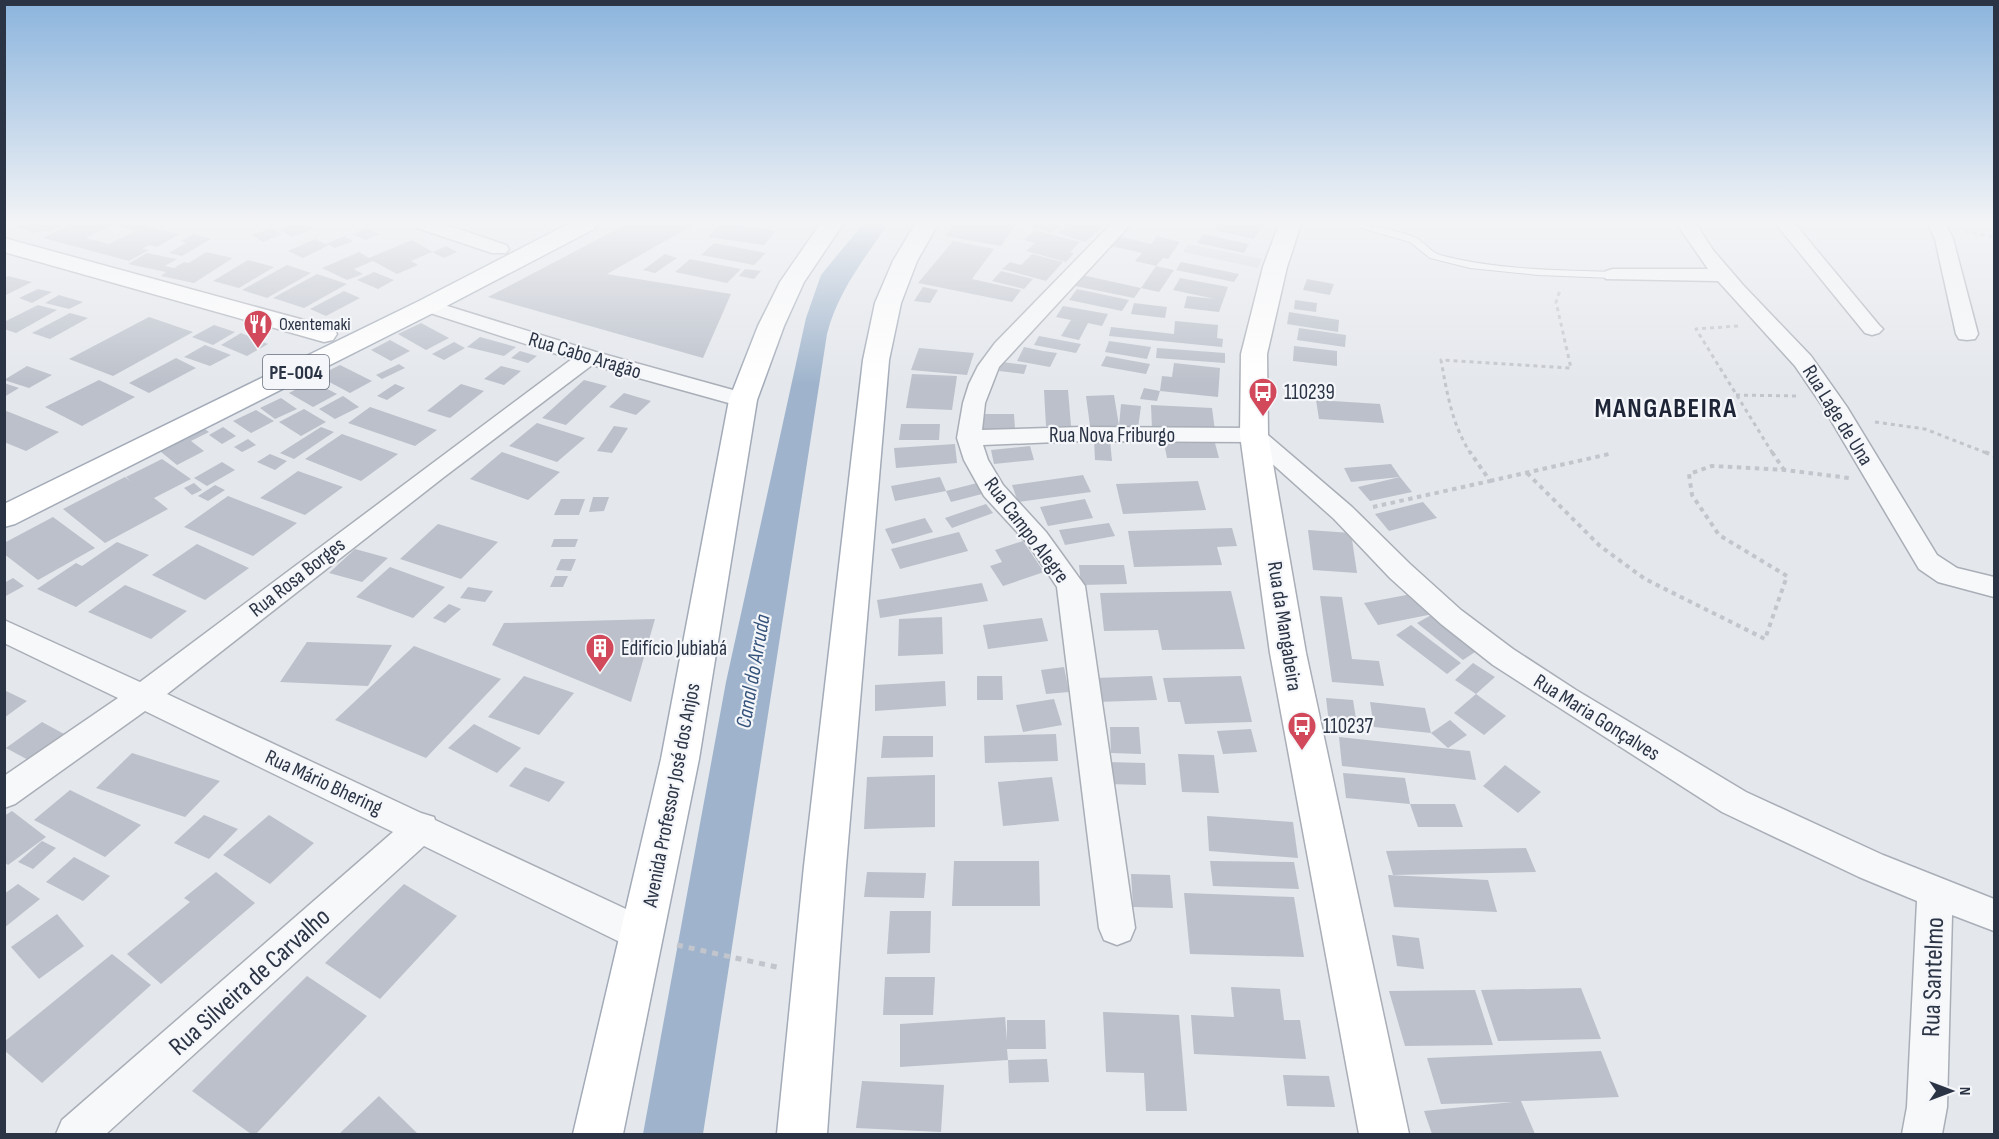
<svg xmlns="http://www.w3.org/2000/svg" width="1999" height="1139" font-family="'Sofia Sans Condensed',sans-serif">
<rect width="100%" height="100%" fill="#e4e7ec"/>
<path fill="#d2d6de" d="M1188,244L1262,259L1258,268L1183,252Z"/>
<path fill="#9fb4cc" d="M863,224H888C864,259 837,293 827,334L703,1134H643L726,682L806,318L821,275Z"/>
<g fill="#bbc0ca" fill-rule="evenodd">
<path d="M22,224H65L49,232L43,230L35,233L16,227Z"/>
<path d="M71,224H140L180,234L157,247L149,245L142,249L149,250L129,261L43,238ZM112,225L135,231L109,244L86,238Z"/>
<path d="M294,224H304L313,229L292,237L280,230Z"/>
<path d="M627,224H695L607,274L731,294L703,358L488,297Z"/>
<path d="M720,224H729L776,231L764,245L708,237Z"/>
<path d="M954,224H1016L1001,246L945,236Z"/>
<path d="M1023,224H1062L1052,233Z"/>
<path d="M1069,224H1106L1085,242L1057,233Z"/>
<path d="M1218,224H1263L1254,239L1214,230Z"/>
<path d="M271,228L282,234L263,242L252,235Z"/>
<path d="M366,228L379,234L366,240L352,234Z"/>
<path d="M1035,230L1080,242L1070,252L1074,253L1066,262L1026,251L1035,243L1024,240Z"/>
<path d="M194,234L211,239L182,256L169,253L186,243L181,241Z"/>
<path d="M1203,234L1249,244L1244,253L1197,243Z"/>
<path d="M344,236L353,241L335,248L329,245L303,258L288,251L315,239L326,244Z"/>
<path d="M1119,236L1151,244L1157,236L1180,242L1168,259L1163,258L1156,266L1135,261L1142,253L1111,246Z"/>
<path d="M412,240L433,252L446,246L457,252L444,258L432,252L411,261L418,265L397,274L373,261L354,269L363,274L347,280L322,268L359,252L369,258Z"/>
<path d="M953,241L994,249L972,279L1021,290L1012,302L918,283Z"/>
<path d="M714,243L766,253L754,265L701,255Z"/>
<path d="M206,252L233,258L194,283L161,276L166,272L128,264L147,253L177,259L165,266L174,268L184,262L189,263Z"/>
<path d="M665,254L677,258L655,273L643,270Z"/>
<path d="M1032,254L1063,262L1046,281L1002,269L1010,262L1021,265Z"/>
<path d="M690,259L741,269L727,283L675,272Z"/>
<path d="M248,260L274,267L239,288L213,281Z"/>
<path d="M1181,262L1239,274L1234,282L1176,270Z"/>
<path d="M287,265L311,273L267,298L242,290Z"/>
<path d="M1156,266L1174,270L1159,292L1141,288Z"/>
<path d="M745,269L761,271L754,279L739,276Z"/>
<path d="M1001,271L1033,279L1024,289L992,281Z"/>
<path d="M374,272L394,280L378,289L357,280Z"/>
<path d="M317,274L347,284L304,308L273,298Z"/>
<path d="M1082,275L1141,288L1134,298L1075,286Z"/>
<path d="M8,276L32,282L4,296V278Z"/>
<path d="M1180,278L1228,287L1219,312L1184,308L1187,296L1215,299L1173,290Z"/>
<path d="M1307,279L1334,284L1330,295L1303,290Z"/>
<path d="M923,287L938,290L930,303L914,301Z"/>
<path d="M38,289L52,292L32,303L19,298Z"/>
<path d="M1077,289L1129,300L1122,311L1069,300Z"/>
<path d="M344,291L360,298L326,316L310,309Z"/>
<path d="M59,295L83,302L69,309L45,303Z"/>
<path d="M1295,300L1317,303L1316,312L1294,309Z"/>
<path d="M1134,303L1167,307L1165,318L1131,314Z"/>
<path d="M38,305L57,310L16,333L4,329V322Z"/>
<path d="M1063,306L1108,314L1102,326L1088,323L1079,340L1061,336L1071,320L1056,317Z"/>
<path d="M1289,312L1339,320L1338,332L1287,324Z"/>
<path d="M70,313L88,318L50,339L32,333Z"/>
<path d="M149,317L193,332L113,376L69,359Z"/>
<path d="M1175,321L1218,325L1217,338L1223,339L1222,347L1109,336L1111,327L1174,334Z"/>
<path d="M421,323L449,338L426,350L398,334Z"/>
<path d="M214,325L235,332L213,345L192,337Z"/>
<path d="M1299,328L1346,335L1345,347L1297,340Z"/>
<path d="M241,333L268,344L247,356L221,345Z"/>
<path d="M1039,336L1081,344L1076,353L1034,345Z"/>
<path d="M480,337L516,347L504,356L467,347Z"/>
<path d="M390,340L410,351L391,361L371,350Z"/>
<path d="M1109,341L1151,347L1147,359L1105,352Z"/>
<path d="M454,342L465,348L444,360L432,354Z"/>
<path d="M205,345L231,355L210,366L184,357Z"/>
<path d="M1294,346L1337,351V366L1293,361Z"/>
<path d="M1024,347L1043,351L1057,353L1050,367L1017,361Z"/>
<path d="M919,348L974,353L967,375L911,370Z"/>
<path d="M1157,348L1225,353V363L1156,358Z"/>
<path d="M520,351L537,356L528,363L511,358Z"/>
<path d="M1106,356L1150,364L1146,374L1101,366Z"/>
<path d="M176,358L196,368L149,393L129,383Z"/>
<path d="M1002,362L1027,365L1024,374L999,371Z"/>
<path d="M1174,363L1220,368L1218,397L1160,391L1162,376L1172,377Z"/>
<path d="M399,364L405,368L382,379L376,375Z"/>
<path d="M340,365L372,381L350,393L318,376Z"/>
<path d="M27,366L52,375L29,388L4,380Z"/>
<path d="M501,366L521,371L504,385L484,379Z"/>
<path d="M912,374L957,376L952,410L906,408Z"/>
<path d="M99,380L135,397L82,426L45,407Z"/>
<path d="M584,380L607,386L566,425L542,418Z"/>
<path d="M312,381L337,394L313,407L289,393Z"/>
<path d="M4,383L19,388L4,397Z"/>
<path d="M395,384L405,388L387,400L377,396Z"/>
<path d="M461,384L484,391L450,418L427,411Z"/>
<path d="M1144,388L1160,391L1157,401L1140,399Z"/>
<path d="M1044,390H1068L1071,426H1046Z"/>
<path d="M624,393L651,401L636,415L609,407Z"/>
<path d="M1114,395L1119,426H1090L1086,396Z"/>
<path d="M343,396L359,407L335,419L319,409Z"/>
<path d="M281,398L297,409L275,419L260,408Z"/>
<path d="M1316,400L1380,404L1384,423L1319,419Z"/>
<path d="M1121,404L1141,406L1138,428L1119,426Z"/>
<path d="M1151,405L1212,408L1215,431L1152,428Z"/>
<path d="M370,407L437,430L415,446L348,423Z"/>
<path d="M304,409L326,422L301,436L279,422Z"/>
<path d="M4,410L59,432L26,451L4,442Z"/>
<path d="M256,410L274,421L251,433L233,421Z"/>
<path d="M979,414H1014L1015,429L980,430Z"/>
<path d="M537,423L585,438L557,462L509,446Z"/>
<path d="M901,424H940L939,440H899Z"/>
<path d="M199,425L209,432L191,441L204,451L177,465L155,447Z"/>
<path d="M614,426L628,428L612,453L597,451Z"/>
<path d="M223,427L236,436L222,444L209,435Z"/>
<path d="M321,427L334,432L294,459L280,453Z"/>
<path d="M342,434L398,454L361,481L305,459Z"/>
<path d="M248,439L256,445L242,452L234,447Z"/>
<path d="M1094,439L1110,440L1112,461L1095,460Z"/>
<path d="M1164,443H1215L1219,458H1167Z"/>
<path d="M955,444L957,463L896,468L894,448Z"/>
<path d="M1030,446L1034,460L994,464L991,450Z"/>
<path d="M502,452L560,472L528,500L470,479Z"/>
<path d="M270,454L287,461L275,470L257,462Z"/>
<path d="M162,459L191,479L154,498L168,509L105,543L63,509L125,477L131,482L126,477Z"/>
<path d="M222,462L235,470L207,486L194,478Z"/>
<path d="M1391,464L1400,477L1351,482L1344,468Z"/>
<path d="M298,471L343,487L305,515L260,498Z"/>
<path d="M1083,475L1091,492L1018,502L1012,485Z"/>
<path d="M940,477L946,491L895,501L891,486Z"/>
<path d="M1400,477L1412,492L1370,501L1358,487Z"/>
<path d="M1198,481L1206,510L1123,514L1116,484Z"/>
<path d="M194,483L202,490L192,495L184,488Z"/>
<path d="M977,483L982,494L951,502L946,491Z"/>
<path d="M215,485L225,490L208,501L198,496Z"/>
<path d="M228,496L282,517L297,523L253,556L184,527Z"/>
<path d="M593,497H609L604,511L589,512Z"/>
<path d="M561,499H585L579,515H554Z"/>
<path d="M1085,499L1093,518L1048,526L1040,507Z"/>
<path d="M1423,502L1437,518L1389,531L1375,514Z"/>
<path d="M986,504L993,513L952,528L945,518Z"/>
<path d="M53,517L95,548L38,580L4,554V543Z"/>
<path d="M925,518L933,532L892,544L885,529Z"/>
<path d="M1109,523L1115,536L1065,545L1059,530Z"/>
<path d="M438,524L498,542L461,579L400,559Z"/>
<path d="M1232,528L1237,546L1217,547L1222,565L1134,567L1128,531Z"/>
<path d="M1308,530L1351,533L1357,573L1313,570Z"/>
<path d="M959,532L968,551L900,569L891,549Z"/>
<path d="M554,539H578L575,547H551Z"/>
<path d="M1023,541L1044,572L1003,586L990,566L1002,562L995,550Z"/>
<path d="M117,542L149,555L76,607L37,589L76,563L82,566Z"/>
<path d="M197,544L249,568L205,600L152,575Z"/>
<path d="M355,549L388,558L362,582L329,573Z"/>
<path d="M561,559H576L571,571L556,570Z"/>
<path d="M1079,565H1124L1127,584L1081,585Z"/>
<path d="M390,567L445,587L413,618L356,597Z"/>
<path d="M555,576H568L563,587H550Z"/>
<path d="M13,578L24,586L4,597V583Z"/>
<path d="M982,583L988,601L880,618L877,600Z"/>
<path d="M125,585L187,611L151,639L88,612Z"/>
<path d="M468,587L493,591L485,602L460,598Z"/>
<path d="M1231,591L1245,649L1162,650L1158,630L1104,631L1100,593Z"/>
<path d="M1417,593L1433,614L1378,625L1364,603Z"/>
<path d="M1320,596L1342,597L1352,659L1379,661L1384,686L1332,682Z"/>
<path d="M449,604L461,609L445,623L433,618Z"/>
<path d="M1433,614L1478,650L1463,660L1417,623Z"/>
<path d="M942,617L943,654L898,656L899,619Z"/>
<path d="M1042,618L1048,641L988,649L983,625Z"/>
<path d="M655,619L631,702L492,645L504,623Z"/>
<path d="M1411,625L1433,642L1461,663L1447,674L1396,635Z"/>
<path d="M307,642L392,645L368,686L280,682Z"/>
<path d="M414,646L501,679L426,758L335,720Z"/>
<path d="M1473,663L1495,677L1476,694L1455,680Z"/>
<path d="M1064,667L1069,692L1046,694L1041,670Z"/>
<path d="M524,676L574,693L539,735L488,717Z"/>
<path d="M977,676H1002L1003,700H977Z"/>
<path d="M1152,676L1157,700L1097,702L1094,678Z"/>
<path d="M1241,676L1252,722L1185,724L1180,702H1168L1163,678Z"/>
<path d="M945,681L946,706L875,711V685Z"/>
<path d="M4,690L27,701L4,718Z"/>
<path d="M1476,694L1506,716L1484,735L1454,713Z"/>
<path d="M1326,698L1353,700L1357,725L1329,723Z"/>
<path d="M1054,699L1062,725L1023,732L1016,705Z"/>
<path d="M1370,702L1425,708L1431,733L1374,727Z"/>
<path d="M1450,720L1467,735L1448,748L1431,733Z"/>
<path d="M42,722L66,735L32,762L6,748Z"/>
<path d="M474,724L521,748L497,773L448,748Z"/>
<path d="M1110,727H1139L1141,754L1111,753Z"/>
<path d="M1251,729L1257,752L1223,754L1217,731Z"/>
<path d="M1056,734L1058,761L985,763L984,736Z"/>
<path d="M883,736H933V757L881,758Z"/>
<path d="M1339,737L1470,751L1476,780L1342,766Z"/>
<path d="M132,753L220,781L185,817L96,788Z"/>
<path d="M1178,754L1214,755L1219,793L1182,792Z"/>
<path d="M1107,762L1145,763L1146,785L1107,784Z"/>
<path d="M1505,765L1541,792L1518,813L1483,786Z"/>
<path d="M525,767L565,782L549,802L509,786Z"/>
<path d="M1343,773L1405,778L1410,804L1346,798Z"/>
<path d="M935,775V827L864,829L867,777Z"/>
<path d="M1052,777L1059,821L1003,826L998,782Z"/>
<path d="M70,790L141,825L105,857L34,820Z"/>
<path d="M1410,804H1455L1463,827H1418Z"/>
<path d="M12,811L46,837L8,865L4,862V816Z"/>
<path d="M204,815L238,829L209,859L174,843Z"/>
<path d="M269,815L314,843L270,884L223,855Z"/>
<path d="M1207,816L1293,822L1298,858L1209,851Z"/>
<path d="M42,841L56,848L33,869L18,862Z"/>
<path d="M1526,848L1536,872L1393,875L1386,851Z"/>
<path d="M74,857L110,876L83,901L46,882Z"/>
<path d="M954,861H1039L1040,906H952Z"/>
<path d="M1210,861L1294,862L1299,889L1213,886Z"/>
<path d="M216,872L255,903L161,984L127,954L190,902L184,898Z"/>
<path d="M867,872L926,873L924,898L864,897Z"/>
<path d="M1131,874L1170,875L1173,908L1133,907Z"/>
<path d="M1388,875L1488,880L1497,912L1394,907Z"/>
<path d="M18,884L40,899L4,928V894Z"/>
<path d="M404,884L457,916L380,999L325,963Z"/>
<path d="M1184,893L1294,897L1304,957L1190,954Z"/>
<path d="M890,911H931L930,953L887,954Z"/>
<path d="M57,914L84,946L39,979L11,947Z"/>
<path d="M1392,935L1419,938L1424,969L1397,966Z"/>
<path d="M112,954L151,985L42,1083L4,1050V1042Z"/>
<path d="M307,976L367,1016L256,1134H251L192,1091Z"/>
<path d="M885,977H935L933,1015H883Z"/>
<path d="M1231,987L1280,989L1284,1020H1300L1306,1059L1194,1054L1191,1015L1234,1017Z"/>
<path d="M1581,988L1601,1039L1498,1041L1481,990Z"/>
<path d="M1475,990L1493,1045L1405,1046L1389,991Z"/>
<path d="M1103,1012L1179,1015L1187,1111H1146L1144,1073L1106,1072Z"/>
<path d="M1005,1017L1007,1041V1020H1045L1046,1049H1007L1008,1060L900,1067V1024Z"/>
<path d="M1601,1051L1619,1097L1521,1101L1535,1134H1432L1424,1111L1513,1102L1441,1104L1427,1058Z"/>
<path d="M1047,1059L1049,1082L1009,1083L1008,1060Z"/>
<path d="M1283,1075L1329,1076L1335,1107L1287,1106Z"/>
<path d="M862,1081L944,1085L941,1132L856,1128Z"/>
<path d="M379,1096L418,1134H339Z"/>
</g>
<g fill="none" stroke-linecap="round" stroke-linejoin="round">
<g stroke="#a9aeb7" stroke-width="2">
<path id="lane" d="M1347,224C1363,224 1404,231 1418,239C1426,244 1431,252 1440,255C1496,270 1556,270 1613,272L1618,275L1613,278L1538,275L1470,268L1430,258L1410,242Z"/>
</g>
<g stroke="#a9aeb7" stroke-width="3">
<g id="street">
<path d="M415,224H444L506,245L509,249L506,253H492L417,228Z"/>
<path d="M1111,224H1131L999,367L985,403L982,430L1081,427L1254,428L1262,430L1352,507L1410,564L1461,610L1513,649L1576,690L1746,792L1883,855L1994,899V931L1952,915L1947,1107L1942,1134H1902L1907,1107L1917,901L1859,877L1722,812L1493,665L1441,624L1390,578L1334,519L1248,442L1081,441L983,445L988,460L1003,485L1046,532L1085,586L1135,928L1130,940L1117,945L1104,940L1099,928L1057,587L1028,544L984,496L964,460L957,438L963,403L969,384L978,366L995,343Z"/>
<path d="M1677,224H1696L1713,250L1743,285L1811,356L1847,407L1937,555L1957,568L1994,577V597L1938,582L1919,569L1823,407L1795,366L1718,281L1606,279L1603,275L1606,271L1613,269H1708Z"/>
<path d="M1776,224H1795L1879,325L1883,329L1879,333L1872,335L1865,333Z"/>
<path d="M1928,224H1946L1953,239L1978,334L1975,339L1967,340L1959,339L1956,334L1935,239Z"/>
<path d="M428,300L596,352L751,395L754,400L751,405L743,407L592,365L444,477L167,694L421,813L434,817L435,820L656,923L661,935L656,947L643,952L630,947L424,846L106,1134H56L62,1120L393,832L145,711L15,804L4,808V776L118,698L4,643V620L140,682L572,359L421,310L418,306L421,302Z"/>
</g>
</g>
<g stroke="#a9aeb7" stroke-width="3">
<g id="secondary">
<path d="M1279,224H1301L1287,267L1267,354L1268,435L1306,653L1409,1134H1359L1270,653L1240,435L1241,354L1263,267Z"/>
<path d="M4,238L333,328L337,334L333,340L324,342L4,252Z"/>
</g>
</g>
<g stroke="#a3abb8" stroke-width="3">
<g id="primary">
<path d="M568,224H597L594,229L437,311L15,524L4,527V504L419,301Z"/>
<path d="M820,224H843L804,282L784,326L757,400L699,759L623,1134H573L661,759L729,400L758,326L780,282Z"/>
<path d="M915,224H938L917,261L901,303L889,360L846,866L827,1134H777L804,866L863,360L875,303L893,261Z"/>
</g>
</g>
<g stroke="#c2c5cb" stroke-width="3" stroke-dasharray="4 4" stroke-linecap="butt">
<path d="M1965,231L1994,237"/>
<path d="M1738,326L1696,329L1773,454"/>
<path d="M1736,395L1798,396"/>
<path d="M1875,422L1925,429L1989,454"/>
<path d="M1471,454C1452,425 1447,393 1441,360L1571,368L1556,302L1560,290"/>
</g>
<g stroke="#c2c5cb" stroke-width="4" stroke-dasharray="4.5 4.5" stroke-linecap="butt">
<path d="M1772,452L1784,470"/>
<path d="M1985,452L1994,456"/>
<path d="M1527,473L1600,546L1645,579L1765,639L1787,576L1719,535L1692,495L1689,474L1712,466L1785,470L1849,478"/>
<path d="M1490,481L1609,454"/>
<path d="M1373,507L1490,481L1470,452"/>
</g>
<path stroke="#c2c5cb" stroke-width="5" stroke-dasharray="6 6" stroke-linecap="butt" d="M677,945L781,968"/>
<use href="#lane" fill="#f7f8fa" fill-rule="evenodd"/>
<use href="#street" fill="#f7f8fa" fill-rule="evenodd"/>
<use href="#secondary" fill="#fff" fill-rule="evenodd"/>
<use href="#primary" fill="#fff" fill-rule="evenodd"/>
</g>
<linearGradient id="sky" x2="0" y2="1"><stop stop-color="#8bb4dd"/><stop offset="0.58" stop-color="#f3f4f6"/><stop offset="1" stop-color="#f3f4f6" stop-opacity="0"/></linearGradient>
<rect width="1999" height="384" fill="url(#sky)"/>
<defs>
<g id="restaurant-pin" transform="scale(1.5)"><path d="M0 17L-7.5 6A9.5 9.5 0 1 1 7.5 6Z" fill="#d1495b" stroke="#f4f6f9"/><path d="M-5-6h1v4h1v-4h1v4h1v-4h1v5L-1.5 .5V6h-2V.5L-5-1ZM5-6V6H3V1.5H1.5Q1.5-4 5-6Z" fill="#fff"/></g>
<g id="bus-pin" transform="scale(1.5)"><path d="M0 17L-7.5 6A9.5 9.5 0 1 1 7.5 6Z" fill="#d1495b" stroke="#f4f6f9"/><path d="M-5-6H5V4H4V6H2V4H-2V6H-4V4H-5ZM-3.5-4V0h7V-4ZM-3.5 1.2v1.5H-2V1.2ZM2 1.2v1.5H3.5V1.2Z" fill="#fff"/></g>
<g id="building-pin" transform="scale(1.5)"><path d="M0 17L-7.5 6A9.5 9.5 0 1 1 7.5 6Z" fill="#d1495b" stroke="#f4f6f9"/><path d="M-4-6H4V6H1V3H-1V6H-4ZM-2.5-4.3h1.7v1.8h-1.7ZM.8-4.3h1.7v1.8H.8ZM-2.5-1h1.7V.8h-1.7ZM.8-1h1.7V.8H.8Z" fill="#fff"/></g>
</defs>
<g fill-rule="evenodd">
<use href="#restaurant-pin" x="258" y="324"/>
<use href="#bus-pin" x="1263" y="392"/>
<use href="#building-pin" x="600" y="648"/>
<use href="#bus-pin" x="1302" y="726"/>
</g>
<g text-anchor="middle" stroke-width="4.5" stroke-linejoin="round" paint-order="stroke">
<g font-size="18" fill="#2b3445" stroke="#f4f6f9" text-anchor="start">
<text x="279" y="330">Oxentemaki</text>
</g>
<rect fill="#f4f6f9" stroke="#676e7b" stroke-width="1.5" x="263" y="355" width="66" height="34" rx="4.5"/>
<g font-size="20" font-weight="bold" fill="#2b3445">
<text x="296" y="379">PE-004</text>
</g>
<g font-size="21" fill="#2b3445" stroke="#f4f6f9">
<text transform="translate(585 355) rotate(17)" y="7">Rua Cabo Aragão</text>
<text transform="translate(1838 415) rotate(58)" y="7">Rua Lage de Una</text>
<text x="1112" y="442">Rua Nova Friburgo</text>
<text transform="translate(1027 530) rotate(53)" y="7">Rua Campo Alegre</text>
<text transform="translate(297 577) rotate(-38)" y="7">Rua Rosa Borges</text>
<text transform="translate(1285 626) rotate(81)" y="7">Rua da Mangabeira</text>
<text transform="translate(1597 717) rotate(32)" y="7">Rua Maria Gonçalves</text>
<text transform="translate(324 782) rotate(25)" y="7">Rua Mário Bhering</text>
<text transform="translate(671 795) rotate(-79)" y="7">Avenida Professor José dos Anjos</text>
</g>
<g font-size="21" fill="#2b3445" stroke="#f4f6f9" text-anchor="start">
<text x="1284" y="399">110239</text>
<text x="621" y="655">Edifício Jubiabá</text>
<text x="1323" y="733">110237</text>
</g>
<g font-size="22" font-style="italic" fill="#34527a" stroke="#f4f6f9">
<text transform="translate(752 671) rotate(-80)" y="8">Canal do Arruda</text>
</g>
<g font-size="26" fill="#2b3445" stroke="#f4f6f9">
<text transform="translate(1932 977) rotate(-88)" y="9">Rua Santelmo</text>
<text transform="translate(249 981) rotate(-42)" y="9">Rua Silveira de Carvalho</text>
</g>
<g font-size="27" font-weight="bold" letter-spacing="1.5" fill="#1d2536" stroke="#f4f6f9">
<text x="1666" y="417">MANGABEIRA</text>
</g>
</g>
<rect width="1999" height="1139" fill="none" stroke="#2b3445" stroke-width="12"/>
<g transform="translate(1951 1091) rotate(90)" stroke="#f4f6f9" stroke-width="4.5" paint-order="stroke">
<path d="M0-4.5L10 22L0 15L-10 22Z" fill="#2b3445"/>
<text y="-9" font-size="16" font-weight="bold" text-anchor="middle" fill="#2b3445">N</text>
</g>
</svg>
